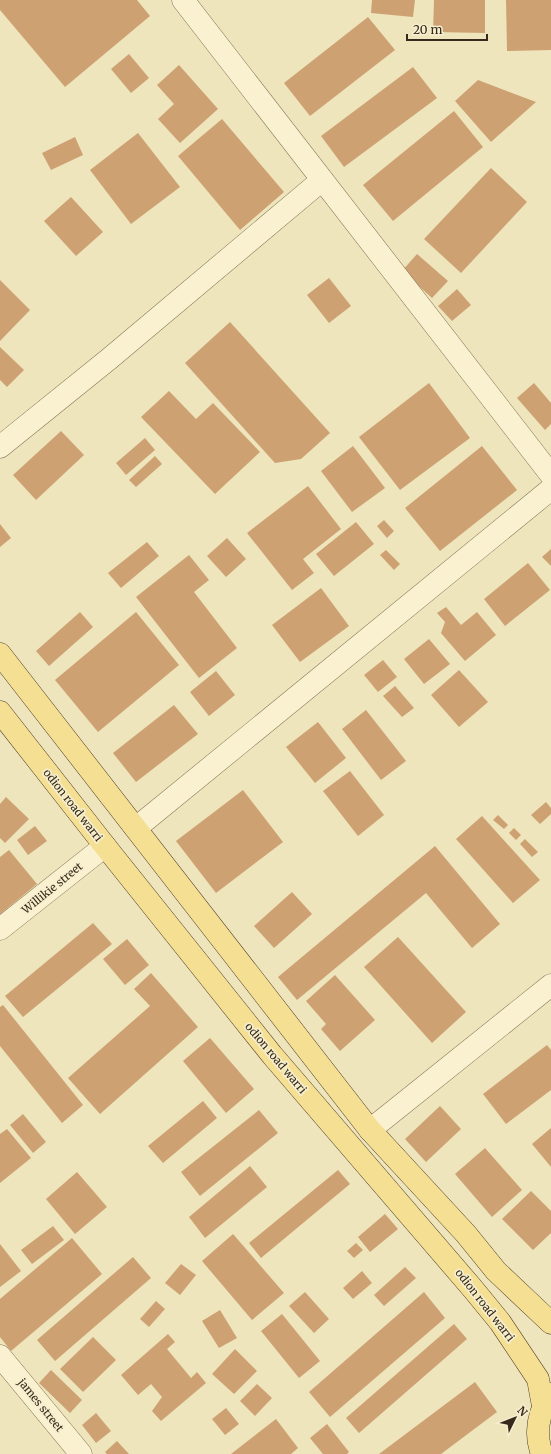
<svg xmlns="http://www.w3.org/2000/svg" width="551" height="1454" font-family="Merriweather,serif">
<rect width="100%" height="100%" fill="#eee5bd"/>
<g fill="#cea172">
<path d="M0,0H137L150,16L65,87L0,10Z"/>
<path d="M372,0H415L413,17L371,13Z"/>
<path d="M434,0H485V33L433,32Z"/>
<path d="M506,0H551V50L507,51Z"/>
<path d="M368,17L395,50L310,116L284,83Z"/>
<path d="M129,54L149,78L131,93L111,69Z"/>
<path d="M179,65L218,109L180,143L158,119L174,104L157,85Z"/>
<path d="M413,67L437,98L344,167L321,136Z"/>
<path d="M478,80L536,102L491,142L455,101Z"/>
<path d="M454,111L483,147L393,221L363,185Z"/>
<path d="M222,119L284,192L240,230L178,156Z"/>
<path d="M138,133L180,187L131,224L90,170Z"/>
<path d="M75,137L83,155L51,170L42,153Z"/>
<path d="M491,168L527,202L461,273L424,239Z"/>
<path d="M71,197L103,232L76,256L44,221Z"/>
<path d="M417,254L448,281L432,298L402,271Z"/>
<path d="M329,278L351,306L329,323L307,295Z"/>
<path d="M0,280L30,310L0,341Z"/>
<path d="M457,289L471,305L452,321L438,306Z"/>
<path d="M230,322L330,433L301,459L275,463L185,363Z"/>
<path d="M0,347L24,370L7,387L0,380Z"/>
<path d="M429,383L470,438L400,490L359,437Z"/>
<path d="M534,383L551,403V424L545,430L517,398Z"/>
<path d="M169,391L196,419L213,403L260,452L215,494L141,417Z"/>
<path d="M61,431L84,455L36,500L13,475Z"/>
<path d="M145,438L155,450L126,475L116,463Z"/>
<path d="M353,446L385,488L352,512L321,471Z"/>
<path d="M482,446L517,490L440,551L405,508Z"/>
<path d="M155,456L162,464L136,487L129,480Z"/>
<path d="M308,486L341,529L303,559L314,573L292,590L247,533Z"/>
<path d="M384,520L394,531L387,538L377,526Z"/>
<path d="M356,522L374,544L334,576L316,554Z"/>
<path d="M0,524L11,538L0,547Z"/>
<path d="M227,538L246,559L226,577L207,556Z"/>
<path d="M147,542L159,556L121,588L108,573Z"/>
<path d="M551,549V566L542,557Z"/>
<path d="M386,550L400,564L394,570L380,555Z"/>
<path d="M189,555L209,580L194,592L237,648L199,678L136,597Z"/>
<path d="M528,563L550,590L505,626L484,599Z"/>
<path d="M321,588L349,626L300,662L272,625Z"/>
<path d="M446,607L461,625L477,612L496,635L465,661L441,633L445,622L437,613Z"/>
<path d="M80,612L93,627L49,666L36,651Z"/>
<path d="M136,612L179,665L98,732L55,680Z"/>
<path d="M429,639L450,664L424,684L404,659Z"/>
<path d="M383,660L397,677L378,692L364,675Z"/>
<path d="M459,670L488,702L459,727L431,695Z"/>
<path d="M216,671L235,695L209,716L190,692Z"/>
<path d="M395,686L414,708L402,717L383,696Z"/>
<path d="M174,705L198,734L136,782L113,753Z"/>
<path d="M366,710L406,761L381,780L342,729Z"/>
<path d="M318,722L346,758L315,783L286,747Z"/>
<path d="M350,771L384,815L358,836L323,791Z"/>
<path d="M243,790L283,842L216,893L176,841Z"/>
<path d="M6,797L29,819L5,843L0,838V804Z"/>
<path d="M546,802L551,808V814L540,824L531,815Z"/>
<path d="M498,815L508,825L504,829L493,820Z"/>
<path d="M482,816L540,880L513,903L456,839Z"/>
<path d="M35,826L47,841L28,855L17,840Z"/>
<path d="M514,828L521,835L516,840L509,833Z"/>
<path d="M525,839L538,852L532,857L520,844Z"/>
<path d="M435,846L500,924L472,948L426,893L297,1000L278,977Z"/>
<path d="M9,850L37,884L0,914V857Z"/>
<path d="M292,892L312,914L274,948L254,926Z"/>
<path d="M93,923L112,944L23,1017L5,996Z"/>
<path d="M398,937L466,1012L432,1043L364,967Z"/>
<path d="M127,939L149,965L125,985L103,959Z"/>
<path d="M151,973L198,1027L100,1114L68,1078L150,1006L134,989Z"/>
<path d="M335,975L375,1020L340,1051L321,1029L326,1024L306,1001Z"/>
<path d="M3,1005L83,1105L62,1123L0,1046V1007Z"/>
<path d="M210,1038L254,1089L226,1113L183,1061Z"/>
<path d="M547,1045L551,1050V1090L506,1124L483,1094Z"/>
<path d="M203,1101L217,1118L163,1163L148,1146Z"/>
<path d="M440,1106L461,1129L426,1162L405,1139Z"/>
<path d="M259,1110L278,1133L200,1196L181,1172Z"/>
<path d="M23,1114L46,1142L33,1153L10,1125Z"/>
<path d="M551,1128V1167L532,1144Z"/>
<path d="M7,1129L31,1158L0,1183V1134Z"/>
<path d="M485,1148L522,1190L492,1217L455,1174Z"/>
<path d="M250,1166L267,1187L205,1238L189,1217Z"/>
<path d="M338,1170L350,1184L261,1258L249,1243Z"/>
<path d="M77,1172L107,1207L75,1234L46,1199Z"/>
<path d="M531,1191L551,1211V1233L533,1250L502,1219Z"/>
<path d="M385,1214L398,1229L370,1252L358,1237Z"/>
<path d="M53,1226L64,1240L32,1264L21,1250Z"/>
<path d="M233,1234L284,1293L252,1320L202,1261Z"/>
<path d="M72,1238L102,1274L11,1351L0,1337V1299Z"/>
<path d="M356,1243L363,1250L354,1258L347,1251Z"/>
<path d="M0,1244L21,1271L0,1287Z"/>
<path d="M133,1257L151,1278L55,1361L37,1340Z"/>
<path d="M181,1264L196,1275L180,1295L165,1283Z"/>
<path d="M405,1267L416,1278L384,1306L374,1295Z"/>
<path d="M362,1271L372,1283L353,1299L343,1288Z"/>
<path d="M305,1292L329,1319L314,1333L289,1306Z"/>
<path d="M424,1292L445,1318L330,1417L309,1392Z"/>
<path d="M156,1301L165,1309L149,1327L140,1319Z"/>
<path d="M220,1310L237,1338L219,1348L202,1321Z"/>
<path d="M282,1314L320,1361L299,1378L261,1331Z"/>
<path d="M454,1324L467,1339L359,1433L346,1418Z"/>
<path d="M168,1334L175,1342L167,1349L191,1378L197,1372L206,1383L161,1421L152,1411L162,1397L151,1384L138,1395L121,1375Z"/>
<path d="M93,1337L116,1360L83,1392L60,1369Z"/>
<path d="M235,1349L257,1371L234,1394L212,1374Z"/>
<path d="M51,1370L82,1400L70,1413L39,1383Z"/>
<path d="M475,1382L497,1412L441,1454H379Z"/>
<path d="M257,1384L272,1398L255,1416L240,1401Z"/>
<path d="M226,1408L239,1424L225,1435L212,1419Z"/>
<path d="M96,1413L111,1431L96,1443L82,1425Z"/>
<path d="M276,1419L298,1448L291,1454H231Z"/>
<path d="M327,1424L349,1452L347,1454H323L310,1438Z"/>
<path d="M117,1441L129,1454H107L105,1452Z"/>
</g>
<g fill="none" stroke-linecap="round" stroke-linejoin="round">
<g stroke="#867556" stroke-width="23">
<g id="minor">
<path d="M183,0L551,475"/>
<path d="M0,447L109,359L322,180"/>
<path d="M136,828L551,489"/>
<path d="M0,929L105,846"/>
<path d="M370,1130L551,985"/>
<path d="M0,1356L81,1454"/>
</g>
</g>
<g stroke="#54422b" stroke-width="23">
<g id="major">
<path d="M0,654L370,1130L466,1234L496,1271L551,1323"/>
<path d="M0,712L105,846L272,1055L473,1289L500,1322L538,1379L543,1406"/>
<path d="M542,1454C534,1433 539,1412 550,1394"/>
</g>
</g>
<use href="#minor" stroke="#f9f1d0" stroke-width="22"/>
<use href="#major" stroke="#f4df93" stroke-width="22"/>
</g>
<g text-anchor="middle" stroke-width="3.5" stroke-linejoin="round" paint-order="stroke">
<g font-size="11" fill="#352a1b" stroke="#f6eecd">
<text transform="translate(73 805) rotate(52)" y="4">odion road warri</text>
<text transform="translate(52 888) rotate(-39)" y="4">Willikie street</text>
<text transform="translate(276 1058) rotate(50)" y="4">odion road warri</text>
<text transform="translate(485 1305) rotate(52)" y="4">odion road warri</text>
<text transform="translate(41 1405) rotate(51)" y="4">james street</text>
</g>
</g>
<g transform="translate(515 1418) rotate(47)" stroke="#f6eecd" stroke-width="3" paint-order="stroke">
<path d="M0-3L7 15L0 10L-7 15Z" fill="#352a1b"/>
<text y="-6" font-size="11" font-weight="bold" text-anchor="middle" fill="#352a1b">N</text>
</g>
<path d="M407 34v6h80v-6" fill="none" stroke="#352a1b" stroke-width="2"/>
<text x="413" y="34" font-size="12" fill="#352a1b" stroke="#f6eecd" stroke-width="3" paint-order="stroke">20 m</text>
</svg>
